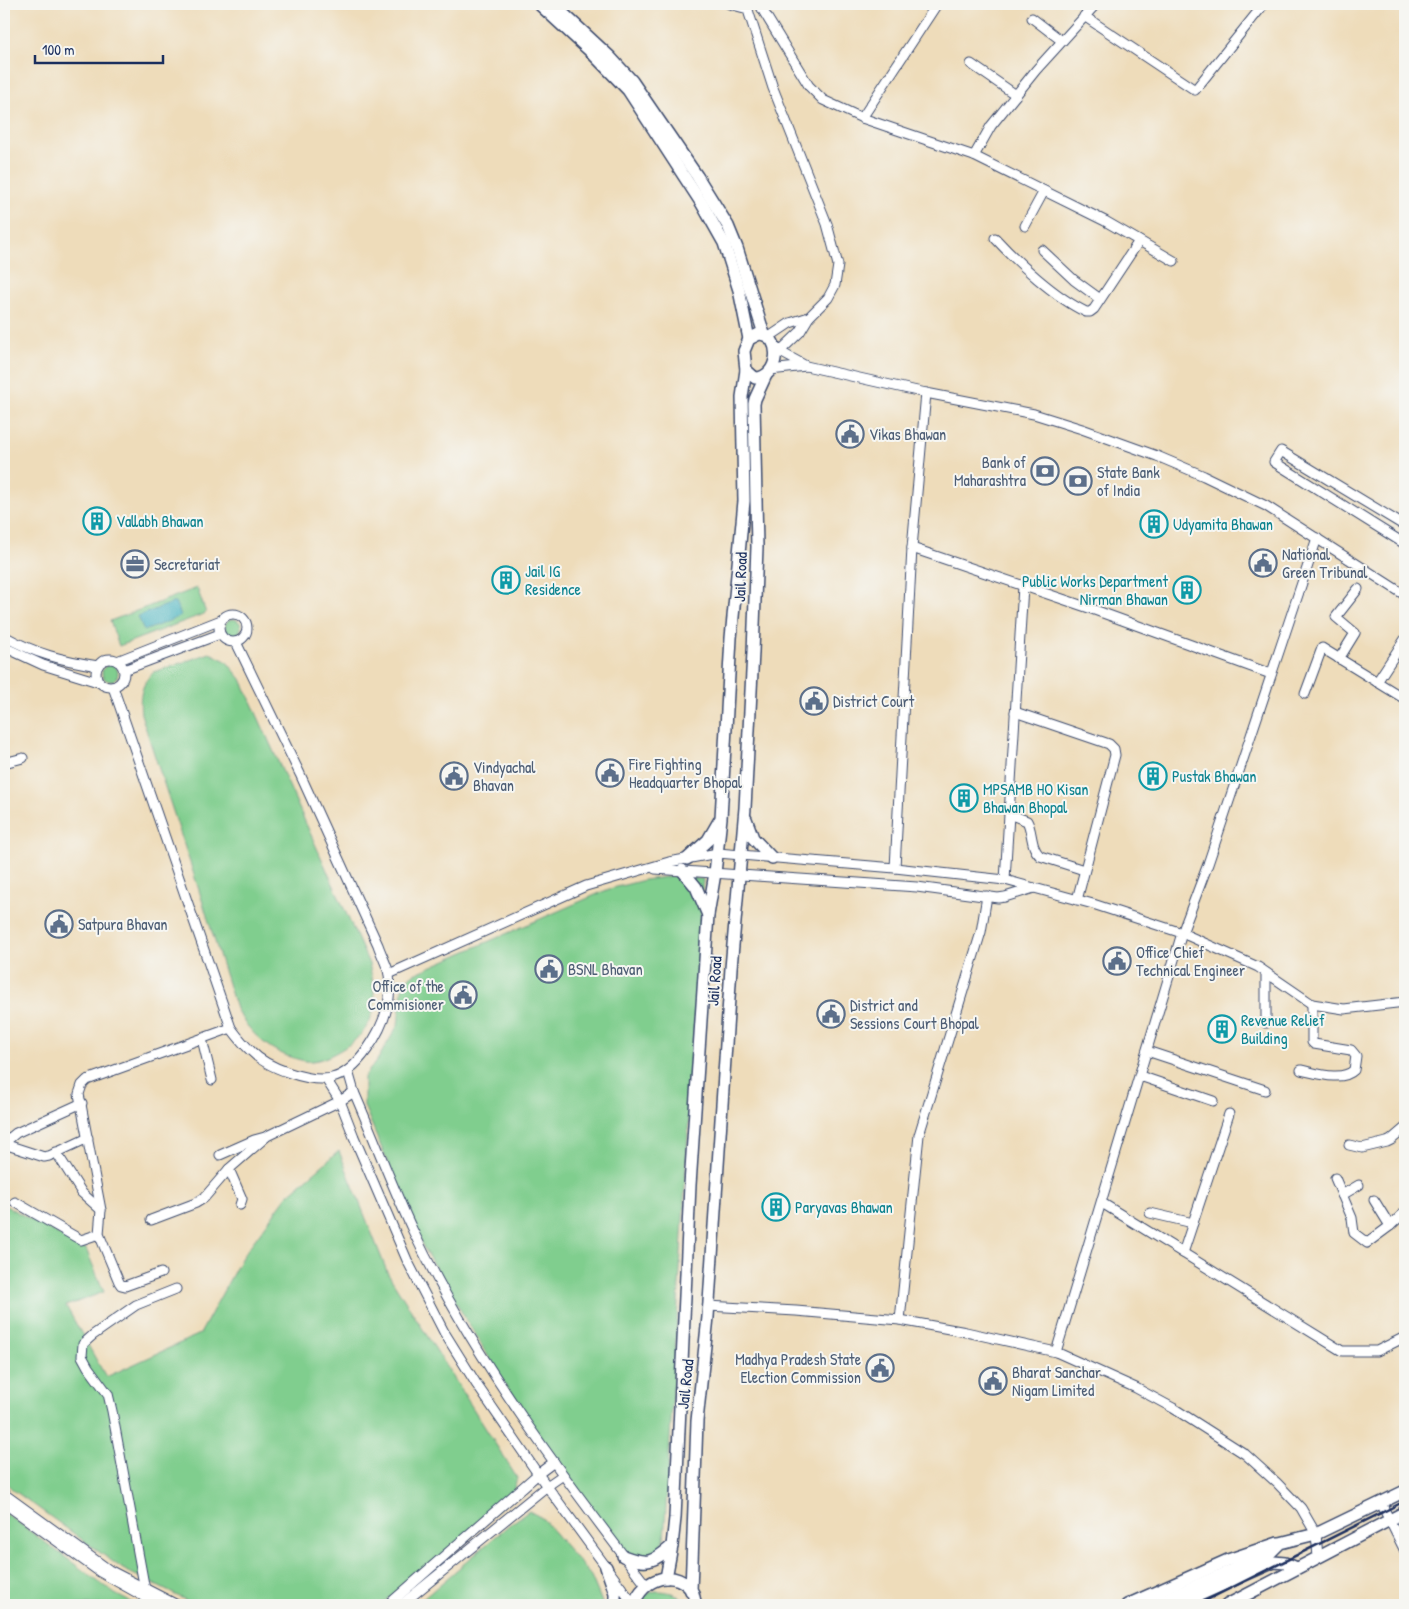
<svg xmlns="http://www.w3.org/2000/svg" width="1409" height="1609" font-family="'Patrick Hand',sans-serif">
<rect width="100%" height="100%" fill="#f6f6f2"/>
<filter id="ink" filterUnits="userSpaceOnUse"><feTurbulence type="fractalNoise" baseFrequency=".02" numOctaves="2"/><feDisplacementMap in="SourceGraphic" scale="10" xChannelSelector="R" yChannelSelector="G"/><feConvolveMatrix kernelMatrix="1 2 1 2 8 2 1 2 1" color-interpolation-filters="sRGB"/></filter>
<filter id="wash" filterUnits="userSpaceOnUse"><feTurbulence type="fractalNoise" baseFrequency=".0096" numOctaves="4" result="noise"/><feDisplacementMap in="SourceGraphic" scale="20" xChannelSelector="R" yChannelSelector="G"/><feGaussianBlur stdDeviation="1.12" result="paint"/><feColorMatrix in="noise" values="0 0 0 0 0 0 0 0 0 0 0 0 0 0 0 0 0 1.4 0 .05"/><feComposite in="paint" operator="in"/></filter>
<g filter="url(#wash)">
<rect width="100%" height="100%" fill="#eedcba"/>
<g fill="#80ce8e" stroke="#4e7e76">
<path d="M197,588L206,613L119,646L110,621Z"/>
<circle cx="233" cy="627" r="8"/>
<path d="M210,653L226,661L241,679L369,964C378,1000 378,1027 344,1048C334,1054 323,1060 312,1061C307,1062 301,1060 297,1059C269,1052 250,1033 236,1009L198,887L141,714C139,698 141,683 154,672Z"/>
<circle cx="110" cy="673" r="8"/>
<path d="M673,876L703,879L664,1540L654,1560L647,1568H639L631,1562L540,1443L424,1249L364,1106V1077L378,1059L398,1025L403,982L414,974L609,889L644,880Z"/>
<path d="M339,1151L388,1274L517,1478L511,1498L402,1589L379,1605H196L123,1569L12,1489L4,1481V1205L86,1249L104,1292L66,1306L106,1377L200,1334L242,1257L287,1196Z"/>
<path d="M529,1511L542,1518L591,1576L602,1602L601,1605H416L509,1525Z"/>
<path d="M4,1512L115,1594L136,1605H4Z"/>
<path d="M656,1591C669,1591 680,1594 688,1605H640C641,1596 648,1593 656,1591Z"/>
</g>
<path fill="#44b2bf" stroke="#30708e" d="M175,602L181,616L144,631L138,616Z"/>
</g>
<g filter="url(#ink)">
<g fill="none" stroke-linecap="round" stroke-linejoin="round">
<g stroke="#3b496c" stroke-width="11">
<g id="minor">
<path d="M729,4L748,9"/>
<path d="M746,4L773,88L827,224L838,265L835,285L828,298L809,317L800,332L776,355"/>
<path d="M759,4L809,86L823,100L862,118L974,156L1105,221L1174,261"/>
<path d="M1084,16L1195,90L1264,4"/>
<path d="M1032,18L1062,41"/>
<path d="M971,64L1016,95"/>
<path d="M862,118L937,4"/>
<path d="M974,156L991,126L1036,70L1096,4"/>
<path d="M1025,226L1044,191"/>
<path d="M995,238C1017,262 1056,298 1086,312H1090L1094,309L1139,241"/>
<path d="M1042,250L1074,280L1100,299"/>
<path d="M769,337L790,323L809,317"/>
<path d="M775,349L806,366L926,393L1034,414L1082,429L1157,456L1204,476L1266,506L1405,595"/>
<path d="M770,370L806,366"/>
<path d="M1405,526L1281,451L1274,462L1405,544"/>
<path d="M912,548L1089,608L1271,674"/>
<circle cx="233" cy="628" r="14"/>
<path d="M4,636C36,654 61,660 98,666"/>
<path d="M4,647L43,665L98,682"/>
<circle cx="110" cy="673" r="14"/>
<path d="M1339,659L1355,633L1336,617L1358,589"/>
<path d="M117,661L221,620"/>
<path d="M124,670L220,634"/>
<path d="M1377,682L1405,639"/>
<path d="M113,687L231,1028C237,1036 243,1044 251,1051C267,1068 310,1083 332,1078C358,1072 381,1032 387,1008C390,999 390,983 389,974C387,965 381,954 378,945L300,774L236,642"/>
<path d="M1305,694L1322,648L1405,699"/>
<path d="M1015,712L1109,744L1114,749L1115,755L1077,900"/>
<path d="M4,763L23,758"/>
<path d="M1009,814L1027,821C1033,832 1030,847 1040,856L1084,870"/>
<path d="M895,868L912,548L926,393"/>
<path d="M655,869L917,887L998,898L1005,897L1034,888"/>
<path d="M1005,880L1023,586"/>
<path d="M1266,973V1023"/>
<path d="M389,974L586,886L669,862L718,853L895,868L1005,880L1093,904L1182,933L1258,967L1312,1004L1344,1009L1405,1002"/>
<path d="M202,1039L212,1080"/>
<path d="M1147,1051L1265,1090"/>
<path d="M1301,1070C1316,1073 1342,1082 1354,1070L1356,1056L1351,1050L1314,1044L1312,1042V1004"/>
<path d="M348,1071L354,1092C374,1138 392,1186 413,1231C474,1359 560,1473 646,1585"/>
<path d="M1140,1076L1213,1101"/>
<path d="M326,1079L340,1101L354,1137L407,1260L444,1332L477,1385L538,1474L634,1605"/>
<path d="M4,1143L16,1133L82,1103"/>
<path d="M4,1144L44,1157L49,1156L88,1138"/>
<path d="M1349,1145L1362,1148L1387,1142L1391,1140L1405,1128"/>
<path d="M56,1152L82,1193L101,1210"/>
<path d="M220,1155L254,1140L265,1137"/>
<path d="M1335,1178L1352,1218L1354,1233L1367,1243L1390,1226L1405,1212"/>
<path d="M1342,1195L1359,1185"/>
<path d="M1374,1200L1390,1226"/>
<path d="M15,1202L81,1240L99,1234"/>
<path d="M1102,1203L1342,1351H1377L1405,1337"/>
<path d="M240,1205L242,1199L229,1169L267,1136L340,1101L354,1092"/>
<path d="M1150,1213L1193,1223"/>
<path d="M151,1220L196,1203L204,1198L229,1169"/>
<path d="M1183,1253L1229,1114"/>
<path d="M161,1273L125,1286L121,1285L119,1282L99,1234L101,1210L79,1094L82,1085L87,1080L231,1028"/>
<path d="M708,1306L796,1311L900,1320L966,1332L1056,1352L1136,1388L1173,1408L1245,1454L1277,1483L1301,1508L1316,1534L1318,1557"/>
<path d="M900,1320L919,1135L981,932L987,896"/>
<path d="M1056,1352L1182,933L1208,864L1317,538"/>
<path d="M4,1494L109,1570L177,1605"/>
<path d="M4,1503L100,1572L159,1605"/>
<path d="M1381,1503L1405,1551"/>
<path d="M145,1590L112,1411L108,1394L88,1367L82,1356L83,1344L93,1335L136,1305L176,1289"/>
<path d="M388,1605L538,1474L554,1462"/>
<path d="M401,1605L547,1486L563,1475"/>
</g>
</g>
<g stroke="#3b496c" stroke-width="14">
<g id="major">
<path d="M539,4L590,51L628,90L702,204L724,243L739,290L749,339"/>
<path d="M553,4L610,57L632,81L697,176L728,226L737,248L764,334"/>
<path d="M759,334C784,335 779,379 755,378L746,370L744,351L749,339Z"/>
<path d="M746,819L753,838L772,858"/>
<path d="M687,859L708,840L719,821"/>
<path d="M682,870L696,887L708,915"/>
<path d="M623,1556C648,1565 652,1563 672,1546"/>
<path d="M606,1567L615,1593V1605"/>
<path d="M666,1578L672,1546L675,1518L690,1185L708,915L715,873L721,818L731,638L744,501L742,397L746,370"/>
<path d="M691,1591L697,1421L708,1317L731,968L745,808L753,652L757,547L754,404L755,399L766,375"/>
<path d="M634,1605C641,1578 678,1566 693,1593C694,1597 695,1602 696,1605"/>
<path d="M1127,1605L1228,1560L1278,1543"/>
<path d="M1152,1605L1270,1553L1280,1543L1316,1534L1405,1491"/>
<path d="M1177,1605L1274,1562L1285,1563L1297,1568"/>
<path d="M1227,1605L1405,1512"/>
</g>
</g>
<use href="#minor" stroke="#fff" stroke-width="9"/>
<use href="#major" stroke="#fff" stroke-width="11"/>
<path stroke="#1b2f5e" stroke-width="2.5" d="M1197,1605L1405,1501"/>
</g>
</g>
<defs>
<g id="civic-ring" transform="scale(1.4375)"><circle r="9.5" fill="#f6f6f2" stroke="#5c6f8a" stroke-width="1.5"/><path d="M-.6-6.5H3V-4.5H.6V-3L4-1V1h2V6H-6V1h2V-1L-.6-3ZM-1.2 2.5V6h2.4V2.5Z" fill="#5c6f8a"/></g>
<g id="bank-ring" transform="scale(1.4375)"><circle r="9.5" fill="#f6f6f2" stroke="#5c6f8a" stroke-width="1.5"/><path d="M-6-4H6V4H-6ZM0-2.3a2.3 2.3 0 1 0 0 4.6a2.3 2.3 0 1 0 0-4.6Z" fill="#5c6f8a"/></g>
<g id="building-ring" transform="scale(1.4375)"><circle r="9.5" fill="#f6f6f2" stroke="#0f9aa8" stroke-width="1.5"/><path d="M-4-6H4V6H1V3H-1V6H-4ZM-2.5-4.3h1.7v1.8h-1.7ZM.8-4.3h1.7v1.8H.8ZM-2.5-1h1.7V.8h-1.7ZM.8-1h1.7V.8H.8Z" fill="#0f9aa8"/></g>
<g id="office-ring" transform="scale(1.4375)"><circle r="9.5" fill="#f6f6f2" stroke="#5c6f8a" stroke-width="1.5"/><path d="M-6-3h4V-5.5h4V-3h4V5H-6ZM-1-4.5V-3h2v-1.5ZM-6 0V1H6V0Z" fill="#5c6f8a"/></g>
</defs>
<g fill-rule="evenodd">
<use href="#civic-ring" x="850" y="434"/>
<use href="#bank-ring" x="1045" y="471"/>
<use href="#bank-ring" x="1078" y="481"/>
<use href="#building-ring" x="97" y="521"/>
<use href="#building-ring" x="1154" y="524"/>
<use href="#civic-ring" x="1263" y="563"/>
<use href="#office-ring" x="135" y="564"/>
<use href="#building-ring" x="506" y="580"/>
<use href="#building-ring" x="1187" y="590"/>
<use href="#civic-ring" x="814" y="701"/>
<use href="#civic-ring" x="610" y="773"/>
<use href="#civic-ring" x="454" y="776"/>
<use href="#building-ring" x="1153" y="776"/>
<use href="#building-ring" x="964" y="798"/>
<use href="#civic-ring" x="59" y="924"/>
<use href="#civic-ring" x="1117" y="961"/>
<use href="#civic-ring" x="549" y="969"/>
<use href="#civic-ring" x="463" y="995"/>
<use href="#civic-ring" x="831" y="1014"/>
<use href="#building-ring" x="1222" y="1029"/>
<use href="#building-ring" x="776" y="1207"/>
<use href="#civic-ring" x="880" y="1368"/>
<use href="#civic-ring" x="993" y="1381"/>
</g>
<g text-anchor="middle" stroke-width="4" stroke-linejoin="round" paint-order="stroke">
<g font-size="16" fill="#4e5e75" stroke="#f6f6f2" text-anchor="start">
<text x="869" y="440">Vikas Bhawan</text>
<text x="1026" y="468" text-anchor="end">Bank of<tspan x="1026" dy="18">Maharashtra</tspan></text>
<text x="1097" y="478">State Bank<tspan x="1097" dy="18">of India</tspan></text>
<text x="1282" y="560">National<tspan x="1282" dy="18">Green Tribunal</tspan></text>
<text x="154" y="570">Secretariat</text>
<text x="833" y="707">District Court</text>
<text x="629" y="770">Fire Fighting<tspan x="629" dy="18">Headquarter Bhopal</tspan></text>
<text x="473" y="773">Vindyachal<tspan x="473" dy="18">Bhavan</tspan></text>
<text x="78" y="930">Satpura Bhavan</text>
<text x="1136" y="958">Office Chief<tspan x="1136" dy="18">Technical Engineer</tspan></text>
<text x="568" y="975">BSNL Bhavan</text>
<text x="444" y="992" text-anchor="end">Office of the<tspan x="444" dy="18">Commisioner</tspan></text>
<text x="850" y="1011">District and<tspan x="850" dy="18">Sessions Court Bhopal</tspan></text>
<text x="861" y="1365" text-anchor="end">Madhya Pradesh State<tspan x="861" dy="18">Election Commission</tspan></text>
<text x="1012" y="1378">Bharat Sanchar<tspan x="1012" dy="18">Nigam Limited</tspan></text>
</g>
<g font-size="16" fill="#0d838f" stroke="#f6f6f2" text-anchor="start">
<text x="116" y="527">Vallabh Bhawan</text>
<text x="1173" y="530">Udyamita Bhawan</text>
<text x="525" y="577">Jail IG<tspan x="525" dy="18">Residence</tspan></text>
<text x="1168" y="587" text-anchor="end">Public Works Department<tspan x="1168" dy="18">Nirman Bhawan</tspan></text>
<text x="1172" y="782">Pustak Bhawan</text>
<text x="983" y="795">MPSAMB HO Kisan<tspan x="983" dy="18">Bhawan Bhopal</tspan></text>
<text x="1241" y="1026">Revenue Relief<tspan x="1241" dy="18">Building</tspan></text>
<text x="795" y="1213">Paryavas Bhawan</text>
</g>
<g font-size="16" fill="#1b2f5e" stroke="#f6f6f2">
<text transform="translate(740 577) rotate(-88)" y="6">Jail Road</text>
<text transform="translate(714 981) rotate(-86)" y="6">Jail Road</text>
<text transform="translate(685 1384) rotate(-84)" y="6">Jail Road</text>
</g>
</g>
<rect width="1409" height="1609" fill="none" stroke="#f6f6f2" stroke-width="20"/>
<path d="M35 55v8h128v-8" fill="none" stroke="#1b2f5e" stroke-width="2.5"/>
<text x="42" y="55" font-size="15" fill="#1b2f5e" stroke="#f6f6f2" stroke-width="4" paint-order="stroke">100 m</text>
</svg>
